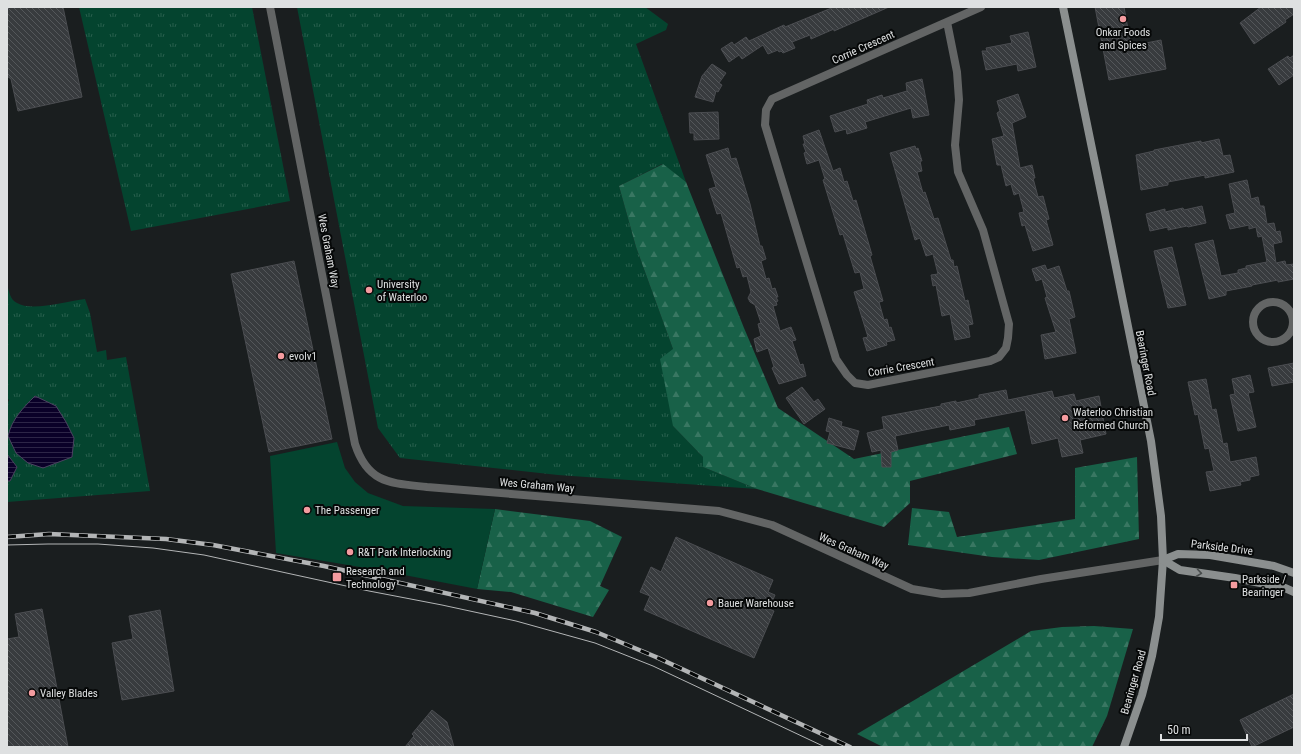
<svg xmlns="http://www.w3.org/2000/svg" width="1301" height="754" font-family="'Roboto Condensed',sans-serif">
<defs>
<pattern id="grass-tufts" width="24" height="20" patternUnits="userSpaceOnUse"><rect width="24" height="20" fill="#04442f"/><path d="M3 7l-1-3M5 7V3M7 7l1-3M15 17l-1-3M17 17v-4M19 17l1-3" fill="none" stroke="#285f4d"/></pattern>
<pattern id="forest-firs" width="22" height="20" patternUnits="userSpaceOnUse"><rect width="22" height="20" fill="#186148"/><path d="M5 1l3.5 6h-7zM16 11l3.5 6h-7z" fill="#397762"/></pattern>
<pattern id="water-rules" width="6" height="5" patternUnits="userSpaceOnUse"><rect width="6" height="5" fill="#0a0028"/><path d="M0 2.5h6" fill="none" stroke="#2d2547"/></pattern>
<pattern id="building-back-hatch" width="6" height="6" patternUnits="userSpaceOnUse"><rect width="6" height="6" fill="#383b3e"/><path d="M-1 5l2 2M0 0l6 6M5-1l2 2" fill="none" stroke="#54575a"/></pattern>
</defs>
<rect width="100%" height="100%" fill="#1a1e1f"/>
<g fill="url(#grass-tufts)" fill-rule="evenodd">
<path d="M79,7H252L290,201L131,231Z"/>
<path d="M297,7H645L668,24L666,30L636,44L686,182L662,164L619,186L636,247L673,349V426L703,457V467L757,489L558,475L400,458L378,428Z"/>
<path d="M7,284C9,291 10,300 17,303C31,312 68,301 85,299L90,313L97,352L106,350L107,360L126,357L150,491L7,502V481H10L17,467L7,454V404L9,400L7,398ZM56,406V462L43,468Z"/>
</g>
<g fill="url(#forest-firs)">
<path d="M663,164L686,182L744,328L778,408L854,459L1009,427L1017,454L910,481V503L884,527L757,489L703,467V457L673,426L660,359L673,349L636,247L619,186Z"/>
<path d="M1137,457L1139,539L1039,560L992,557L908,545L912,508L949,512L957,537L1075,519V468Z"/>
<path d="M495,509L590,521L622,537L600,586L609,590L593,617L511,592L477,589Z"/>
<path d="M1094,626L1133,629L1107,716L1092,747H883L857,734L1031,631L1062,627Z"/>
</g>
<path fill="#04442f" d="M337,442L345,468L355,482L368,493L403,506L495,509L477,589L378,570L276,553L270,456Z"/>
<g fill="url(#water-rules)" stroke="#4a4360">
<path d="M35,396L56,406L66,422L74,438L72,457L43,468L28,463L16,453L8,436C12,419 23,408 35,396Z"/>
<path d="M7,454L17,467L10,481H7Z"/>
</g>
<g fill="url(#building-back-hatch)" stroke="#4b4d51">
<path d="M7,7H63L82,97L18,111L11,79L7,76Z"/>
<path d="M834,7H889L834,31V29L811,39L810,35L792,42L795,48L783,53L781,51L779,52L778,50L768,54L763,45L742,59L739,55L729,62L721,49L732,42L734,45L746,37L749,41L784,25L785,27Z"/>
<path d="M1095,7H1124L1131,46L1161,40L1166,69L1109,80Z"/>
<path d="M1261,7H1294V14L1285,20L1286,22L1254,44L1240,23Z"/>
<path d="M1028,32L1036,67L1018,71L1017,64L986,70L982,51H987L986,48L1012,43L1010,36Z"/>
<path d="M1294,55V75L1279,85L1268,69L1288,56L1290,58Z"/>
<path d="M712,64L726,73L719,83L722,85L718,92L716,91L713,102L695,97L702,76Z"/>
<path d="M922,79L929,115L913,118L911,108L865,122L867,128L847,134L846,129L835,132L830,116L868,104L867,100L882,95L883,98L907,91L906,83Z"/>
<path d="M1018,94L1026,117L1012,123L1020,168L1032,165L1035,178H1033L1038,197L1043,196L1049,219L1046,220L1053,245L1033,251L1025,225L1022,226L1019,213L1024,212L1019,193L1014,195L1011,184L1006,186L1001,165H997L992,139L1004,136L997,113L1000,111L997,101Z"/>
<path d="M718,112L719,139L694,140V133H690L689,113Z"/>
<path d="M819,130L833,171L840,168L844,182L847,181L853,201L856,200L872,255L870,256L883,301L879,302L884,320L887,319L889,328L891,327L895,340L886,342L887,345L867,351L863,338L868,337L854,292L864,289L860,272L855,273L843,234L840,235L823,180L825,179L819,160L807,164L804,153L806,152L803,144H805L803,136Z"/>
<path d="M1219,139L1223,156L1230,155L1234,172L1205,178V175L1168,182V185L1141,190L1136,155L1154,151V150L1201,141V143Z"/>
<path d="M915,146L916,149L918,148L922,161H920L922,171L917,172L923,193L925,192L934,219L938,218L951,260H953L954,267L957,266L965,301L968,300L973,324L968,325L970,337L955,340L950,314L942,316L936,285L933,286L931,275L938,274L933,254L926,256L920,238L915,240L911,226L890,153Z"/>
<path d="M728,148L731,159L736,158L750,204L760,246H762L766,259L761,261L766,279L769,278L772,289L775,288L778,297H776L778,301L776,302L777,305L773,306L780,331L791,327L796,340L792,341L800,365L803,364L806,376L779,384L772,368L774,367L768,348L757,352L754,339L761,336L758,324L761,323L755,305L750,302L748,298L751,292L747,276L743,277L740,267L737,268L721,213L717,214L709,189L716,187L706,155Z"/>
<path d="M1247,180L1251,199L1258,197L1260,206H1264L1267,224L1274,223L1276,232L1280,231L1282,242L1273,244L1276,263L1285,261L1286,265L1294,264V279L1278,282V280L1252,285V286L1226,291V295L1209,299L1195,244L1213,240L1221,276L1238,273V270L1246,268V266L1267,262L1262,236L1258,237L1256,227L1249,229V225L1230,229L1226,215L1235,213L1229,184Z"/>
<path d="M1202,206L1206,223L1188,227L1187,226L1168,230V227L1150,231L1146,214L1165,209V212L1183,208L1184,210Z"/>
<path d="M1172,247L1186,305L1168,308L1154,251Z"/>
<path d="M294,261L332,439L269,452L231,274Z"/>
<path d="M1045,265L1047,270L1059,266L1067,291H1069L1075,317L1069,319L1076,353L1045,359L1041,335L1056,332L1045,298L1047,297L1042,279L1036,281L1032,269Z"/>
<path d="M1294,363V382L1272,386L1268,368Z"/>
<path d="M1250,375L1254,392L1248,393L1256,427L1238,431L1230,395L1235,394L1232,379Z"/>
<path d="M1206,379L1212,410L1216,409L1223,444L1227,443L1230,462L1256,457L1259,475L1250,477V480L1240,482L1241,485L1210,491L1206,472L1214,471L1209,448L1205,449L1198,414L1195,415L1188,382Z"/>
<path d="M802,387L814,402L818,399L825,409L804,424L786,398Z"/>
<path d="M1006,390L1008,400L1052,391L1054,398L1074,394L1076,401L1099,396L1106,434L1080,440L1083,453L1062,457L1058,438L1032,444L1025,410L974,420L975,425L950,430L949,425L895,436L898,450L891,452V467H882L881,450L872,452L867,433L884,429L882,417L941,406V404L956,401V403L979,398V395Z"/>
<path d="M829,418L842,422L841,426L859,431L854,450L827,443L830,432L826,431Z"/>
<path d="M676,537L773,580L768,592L775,595L769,609L774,611L754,658L644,610L650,596L640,592L651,567L661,572Z"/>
<path d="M42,609L68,747H7V639L19,637L15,614Z"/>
<path d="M160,610L174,691L122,700L112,643L133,639L129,616Z"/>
<path d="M1294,694V727L1252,747L1240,720Z"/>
<path d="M432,710L447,722L454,747H405L414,736L412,734Z"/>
</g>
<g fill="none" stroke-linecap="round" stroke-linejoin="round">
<g stroke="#636565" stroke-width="8">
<path d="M270,7L355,444C368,484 391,483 427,487L719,511L772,525L912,589L942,594L969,593L1041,579L1163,560"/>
<path d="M947,22L957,72L959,100L955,145L958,172L983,230L1009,324L1008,338L1006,348L999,357L990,361L868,385L855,383L847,375L836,359L765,125L766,110L772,99L981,7"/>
<circle cx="1273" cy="322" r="20"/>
</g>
<g stroke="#8b8f8f" stroke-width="8">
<path d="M1063,7L1105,212L1151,441L1161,516L1163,560L1159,617L1152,656L1142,695L1124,747"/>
<path d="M1163,560L1180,570L1235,578L1285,588L1294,592"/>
<path d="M1163,560L1178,554L1210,555L1274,566L1294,573"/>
</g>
<g stroke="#b3b5b6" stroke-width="1">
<path d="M7,545L48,544H98L153,548L204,555L369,591L442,605L516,621L595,643L653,666L825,747"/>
<path d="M289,560L461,596"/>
</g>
<g stroke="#b3b5b6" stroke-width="4.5">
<path id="rail" d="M7,537L49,534L166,539L213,545L324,566L535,613L596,632L656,657L850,747"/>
</g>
<use href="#rail" stroke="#060808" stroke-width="3" stroke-dasharray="9" stroke-linecap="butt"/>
</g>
<defs><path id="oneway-chevron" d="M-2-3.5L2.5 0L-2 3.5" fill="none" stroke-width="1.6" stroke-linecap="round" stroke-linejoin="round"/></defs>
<use stroke="#484c4c" href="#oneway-chevron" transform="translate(1199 573) rotate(8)"/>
<g fill="#f49b9f" stroke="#060808" stroke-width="1.5">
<circle cx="1123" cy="19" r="4"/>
<circle cx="369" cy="290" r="4"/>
<circle cx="281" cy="356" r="4"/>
<circle cx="1065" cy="418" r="4"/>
<circle cx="307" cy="510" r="4"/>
<circle cx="350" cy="552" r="4"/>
<rect x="332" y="572" width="10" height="10" rx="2"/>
<rect x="1230" y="581" width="8" height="8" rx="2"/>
<circle cx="710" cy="603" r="4"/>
<circle cx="32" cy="693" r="4"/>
</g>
<g text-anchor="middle" stroke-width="4" stroke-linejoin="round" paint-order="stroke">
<g font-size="11" fill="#dee0e1" stroke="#060808" text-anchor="start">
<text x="1123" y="36" text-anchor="middle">Onkar Foods<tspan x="1123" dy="13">and Spices</tspan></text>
<text x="377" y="288">University<tspan x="377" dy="13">of Waterloo</tspan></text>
<text x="289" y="360">evolv1</text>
<text x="1073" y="416">Waterloo Christian<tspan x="1073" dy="13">Reformed Church</tspan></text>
<text x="315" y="514">The Passenger</text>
<text x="358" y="556">R&amp;T Park Interlocking</text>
<text x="346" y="575">Research and<tspan x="346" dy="13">Technology</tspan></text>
<text x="1242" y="583">Parkside /<tspan x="1242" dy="13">Bearinger</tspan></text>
<text x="718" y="607">Bauer Warehouse</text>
<text x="40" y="697">Valley Blades</text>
</g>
<g font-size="11" fill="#dee0e1" stroke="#060808">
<text transform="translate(863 47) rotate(-24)" y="4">Corrie Crescent</text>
<text transform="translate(329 251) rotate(79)" y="4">Wes Graham Way</text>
<text transform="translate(1146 363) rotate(79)" y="4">Bearinger Road</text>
<text transform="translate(901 367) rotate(-10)" y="4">Corrie Crescent</text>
<text transform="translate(537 485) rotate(5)" y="4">Wes Graham Way</text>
<text transform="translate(1222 547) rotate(7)" y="4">Parkside Drive</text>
<text transform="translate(854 551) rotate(24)" y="4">Wes Graham Way</text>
<text transform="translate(1133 682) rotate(-74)" y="4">Bearinger Road</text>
</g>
</g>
<rect width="1301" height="754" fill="none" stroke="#dee0e1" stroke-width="16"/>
<path d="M1161 734v6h86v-6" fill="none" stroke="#dee0e1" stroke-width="2"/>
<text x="1167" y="734" font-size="12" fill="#dee0e1" stroke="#060808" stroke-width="3" paint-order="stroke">50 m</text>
</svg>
